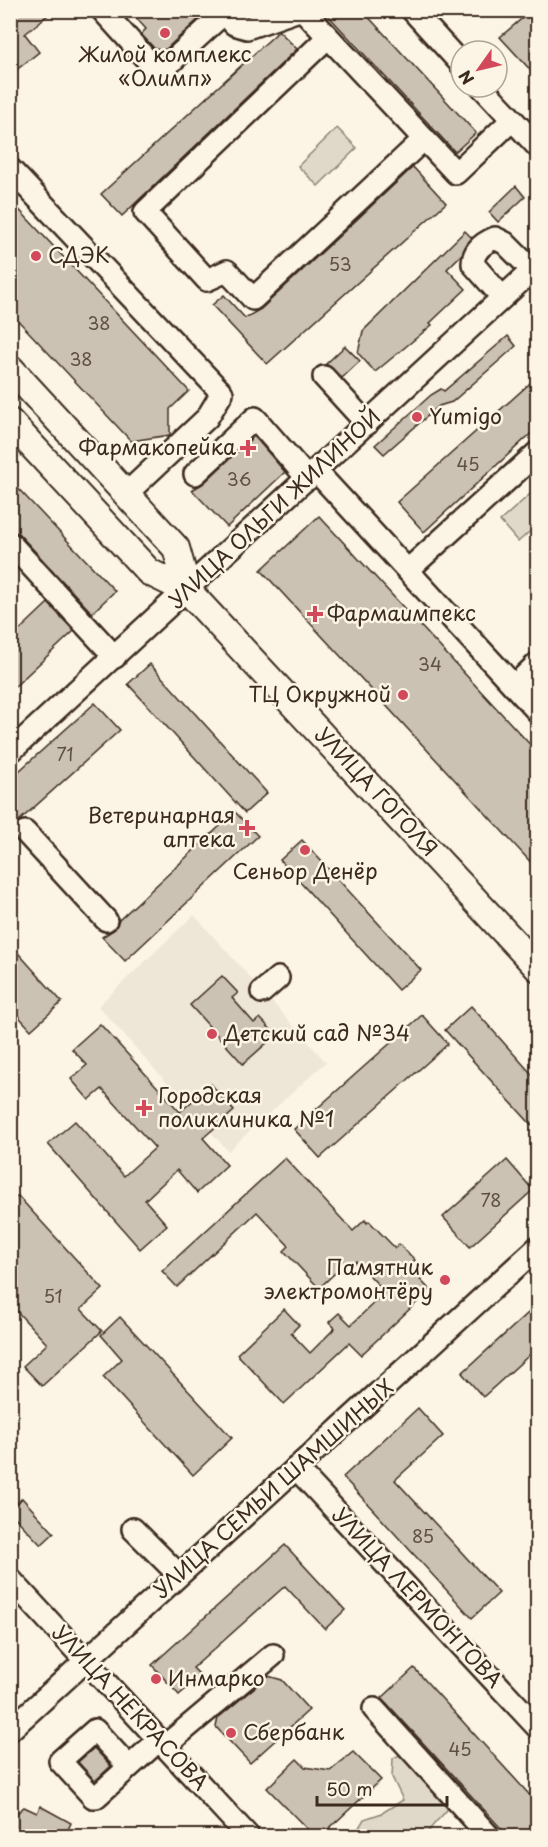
<svg xmlns="http://www.w3.org/2000/svg" width="548" height="1847" font-family="'Playpen Sans',sans-serif">
<rect width="100%" height="100%" fill="#fcf5e5"/>
<filter id="ink" filterUnits="userSpaceOnUse"><feTurbulence type="fractalNoise" baseFrequency=".0167" numOctaves="2"/><feDisplacementMap in="SourceGraphic" scale="12" xChannelSelector="R" yChannelSelector="G"/><feConvolveMatrix kernelMatrix="1 2 1 2 8 2 1 2 1" color-interpolation-filters="sRGB"/></filter>
<g filter="url(#ink)">
<path fill="#eee6d6" d="M194,915L326,1062L228,1151L98,1006Z"/>
<g fill="#e0d8c8" stroke="#8e8173" stroke-width="1.5">
<path d="M337,128L357,148L318,186L298,166Z"/>
<path d="M537,488V525L518,542L500,521Z"/>
<path d="M410,1751L452,1799C448,1815 433,1820 426,1836H354L364,1819L382,1813L403,1800L392,1777L393,1758Z"/>
</g>
<g fill="#ccc2b3" stroke="#3b2a1e" stroke-width="1.5">
<path d="M10,10H54L25,34L39,52L10,75Z"/>
<path d="M129,10H198L202,16L166,49L160,50L154,48L141,34L146,29Z"/>
<path d="M323,10H362L476,133L455,152Z"/>
<path d="M532,10H537V77L500,37Z"/>
<path d="M279,31L297,49L122,216L101,194Z"/>
<path d="M413,167L446,203L267,364L212,305L224,295L245,318L261,309Z"/>
<path d="M516,186L525,197L498,222L489,212Z"/>
<path d="M10,200L189,391L170,409V435L131,441L10,312Z"/>
<path d="M465,231L472,238L462,254L447,269L466,289L430,323L432,325L375,372L358,353L363,331Z"/>
<path d="M508,336L516,346L452,402L439,406L384,454L375,445L431,395L441,389L444,391Z"/>
<path d="M345,346L360,361L342,378L326,364Z"/>
<path d="M537,377V428L424,532L397,502Z"/>
<path d="M254,436L285,472L227,527L192,490L204,483Z"/>
<path d="M10,480L115,591L92,613L19,534L10,530Z"/>
<path d="M319,516L537,752V869L261,570Z"/>
<path d="M48,603L74,631L10,691V639Z"/>
<path d="M150,664L267,793L245,813L128,684Z"/>
<path d="M95,703L120,730L10,829V779Z"/>
<path d="M235,812L258,836L125,961L102,937L115,929L118,921Z"/>
<path d="M302,840L421,970L398,990L280,860Z"/>
<path d="M10,944L62,1002L31,1030L10,1007Z"/>
<path d="M222,976L238,993L232,998L254,1023L260,1018L276,1035L243,1064L190,1005Z"/>
<path d="M471,1006L537,1080V1131L445,1030Z"/>
<path d="M422,1015L448,1044L320,1158L294,1129Z"/>
<path d="M100,1024L180,1112L211,1084L234,1111L203,1138L227,1165L197,1193L177,1170L145,1200L167,1225L140,1249L48,1144L75,1121L124,1176L155,1148L102,1089L89,1100L71,1079L87,1065L72,1049Z"/>
<path d="M285,1158L353,1231L365,1220L367,1223L369,1221L395,1248L399,1244L415,1260L408,1267L430,1290L361,1355L349,1343L284,1404L237,1354L284,1309L299,1325L291,1333L310,1353L335,1328L329,1322L339,1313L351,1325L385,1292L356,1261L352,1265L348,1261L319,1288L284,1251L289,1246L257,1212L177,1287L162,1271Z"/>
<path d="M507,1160L533,1190L470,1247L443,1217Z"/>
<path d="M18,1196L103,1289L81,1309L102,1331L42,1386L23,1366L47,1344L10,1304V1203Z"/>
<path d="M537,1305V1348L483,1397L462,1373Z"/>
<path d="M120,1317L232,1438L193,1475L103,1377L122,1359L101,1335Z"/>
<path d="M418,1408L443,1436L395,1480L499,1593L472,1618L343,1477Z"/>
<path d="M22,1498L54,1533L41,1545L10,1512Z"/>
<path d="M285,1545L345,1610L325,1629L285,1586L193,1668L201,1676L179,1695L152,1665Z"/>
<path d="M414,1668L537,1803V1836H508L382,1698Z"/>
<path d="M268,1676L282,1680L309,1710L250,1763L216,1727L218,1718Z"/>
<path d="M94,1748L111,1766L95,1781L78,1762Z"/>
<path d="M353,1752L381,1780L321,1836H314L267,1788L297,1759L305,1767L330,1771Z"/>
<path d="M40,1806L71,1823L65,1836H10V1819L24,1807L37,1813Z"/>
</g>
<g fill="none" stroke-linecap="round" stroke-linejoin="round">
<g stroke="#3b2a1e" stroke-width="26">
<g id="minor">
<path d="M102,10L159,73L224,13"/>
<path d="M222,10L234,24L247,28L299,10"/>
<path d="M303,10L456,173L512,120"/>
<path d="M412,10L461,64"/>
<path d="M327,38L145,212L207,280L227,271L253,299L424,139"/>
<path d="M482,87L538,147"/>
<path d="M10,169L222,393L207,418L127,493"/>
<path d="M502,297L473,264C473,251 483,243 495,238L505,243L532,270"/>
<path d="M324,377L367,424"/>
<path d="M316,471L538,712"/>
<path d="M195,474L255,418L308,479"/>
<path d="M10,543L115,657"/>
<path d="M408,570L538,452"/>
<path d="M514,686L538,663"/>
<path d="M10,752L538,265"/>
<path d="M25,832L106,920"/>
<path d="M262,992L278,978"/>
<path d="M296,1468L538,1728"/>
<path d="M133,1529L178,1574"/>
<path d="M10,1579L248,1836"/>
<path d="M374,1709L489,1836"/>
<path d="M10,1730L538,1247"/>
<path d="M165,1746L273,1655"/>
<path d="M129,1767L95,1730L60,1761L93,1797H96L159,1740"/>
</g>
</g>
<g stroke="#3b2a1e" stroke-width="30">
<g id="major">
<path d="M10,368L176,548L188,591"/>
<path d="M10,422L149,572L188,591L538,968"/>
</g>
</g>
<use href="#minor" stroke="#fcf5e5" stroke-width="21"/>
<use href="#major" stroke="#fcf5e5" stroke-width="26"/>
</g>
</g>
<g fill="#d1495b" stroke="#fcf5e5" stroke-width="2">
<circle cx="165" cy="33" r="6"/>
<circle cx="36" cy="256" r="6"/>
<circle cx="417" cy="417" r="6"/>
<path d="M245 439h6v6h6v6h-6v6h-6v-6h-6v-6h6z"/>
<path d="M312 605h6v6h6v6h-6v6h-6v-6h-6v-6h6z"/>
<circle cx="403" cy="695" r="6"/>
<path d="M244 819h6v6h6v6h-6v6h-6v-6h-6v-6h6z"/>
<circle cx="305" cy="850" r="6"/>
<circle cx="212" cy="1034" r="6"/>
<path d="M141 1099h6v6h6v6h-6v6h-6v-6h-6v-6h6z"/>
<circle cx="445" cy="1280" r="6"/>
<circle cx="156" cy="1679" r="6"/>
<circle cx="231" cy="1733" r="6"/>
</g>
<g text-anchor="middle" stroke-width="5" stroke-linejoin="round" paint-order="stroke">
<g font-size="18" fill="#5f5043">
<text x="340" y="271">53</text>
<text x="99" y="330">38</text>
<text x="81" y="366">38</text>
<text x="468" y="471">45</text>
<text x="239" y="486">36</text>
<text x="430" y="671">34</text>
<text x="65" y="761">71</text>
<text x="491" y="1207">78</text>
<text x="53" y="1303">51</text>
<text x="423" y="1543">85</text>
<text x="460" y="1756">45</text>
</g>
<g font-size="21" fill="#3b2a1e" stroke="#fcf5e5" text-anchor="start">
<text x="165" y="62" text-anchor="middle">Жилой комплекс<tspan x="165" dy="24">«Олимп»</tspan></text>
<text x="48" y="263">СДЭК</text>
<text x="429" y="424">Yumigo</text>
<text x="236" y="455" text-anchor="end">Фармакопейка</text>
<text x="327" y="621">Фармаимпекс</text>
<text x="391" y="702" text-anchor="end">ТЦ Окружной</text>
<text x="235" y="823" text-anchor="end">Ветеринарная<tspan x="235" dy="24">аптека</tspan></text>
<text x="305" y="879" text-anchor="middle">Сеньор Денёр</text>
<text x="224" y="1041">Детский сад №34</text>
<text x="158" y="1103">Городская<tspan x="158" dy="24">поликлиника №1</tspan></text>
<text x="433" y="1275" text-anchor="end">Памятник<tspan x="433" dy="24">электромонтёру</tspan></text>
<text x="168" y="1686">Инмарко</text>
<text x="243" y="1740">Сбербанк</text>
</g>
<g font-size="21" fill="#3b2a1e" stroke="#fcf5e5">
<text transform="translate(275 509) rotate(-43)" y="7">УЛИЦА ОЛЬГИ ЖИЛИНОЙ</text>
<text transform="translate(376 792) rotate(47)" y="7">УЛИЦА ГОГОЛЯ</text>
<text transform="translate(274 1489) rotate(-42)" y="7">УЛИЦА СЕМЬИ ШАМШИНЫХ</text>
<text transform="translate(417 1598) rotate(47)" y="7">УЛИЦА ЛЕРМОНТОВА</text>
<text transform="translate(130 1708) rotate(47)" y="7">УЛИЦА НЕКРАСОВА</text>
</g>
</g>
<rect width="548" height="1847" fill="none" stroke="#fcf5e5" stroke-width="36"/>
<rect x="18" y="18" width="512" height="1811" fill="none" stroke="#3b2a1e" stroke-width="2" filter="url(#ink)"/>
<g transform="translate(479 69) rotate(236)"><circle r="28" fill="#fcf5e5" stroke="#afa495" stroke-width="1.5"/>
<path d="M0-4.5L10 22L0 15L-10 22Z" fill="#d1495b"/>
<text y="-9" font-size="16" font-weight="bold" text-anchor="middle" fill="#3b2a1e">N</text>
</g>
<path d="M317 1796v9h130v-9" fill="none" stroke="#3b2a1e" stroke-width="3"/>
<text x="326" y="1796" font-size="18" fill="#3b2a1e" stroke="#fcf5e5" stroke-width="4.5" paint-order="stroke">50 m</text>
</svg>
